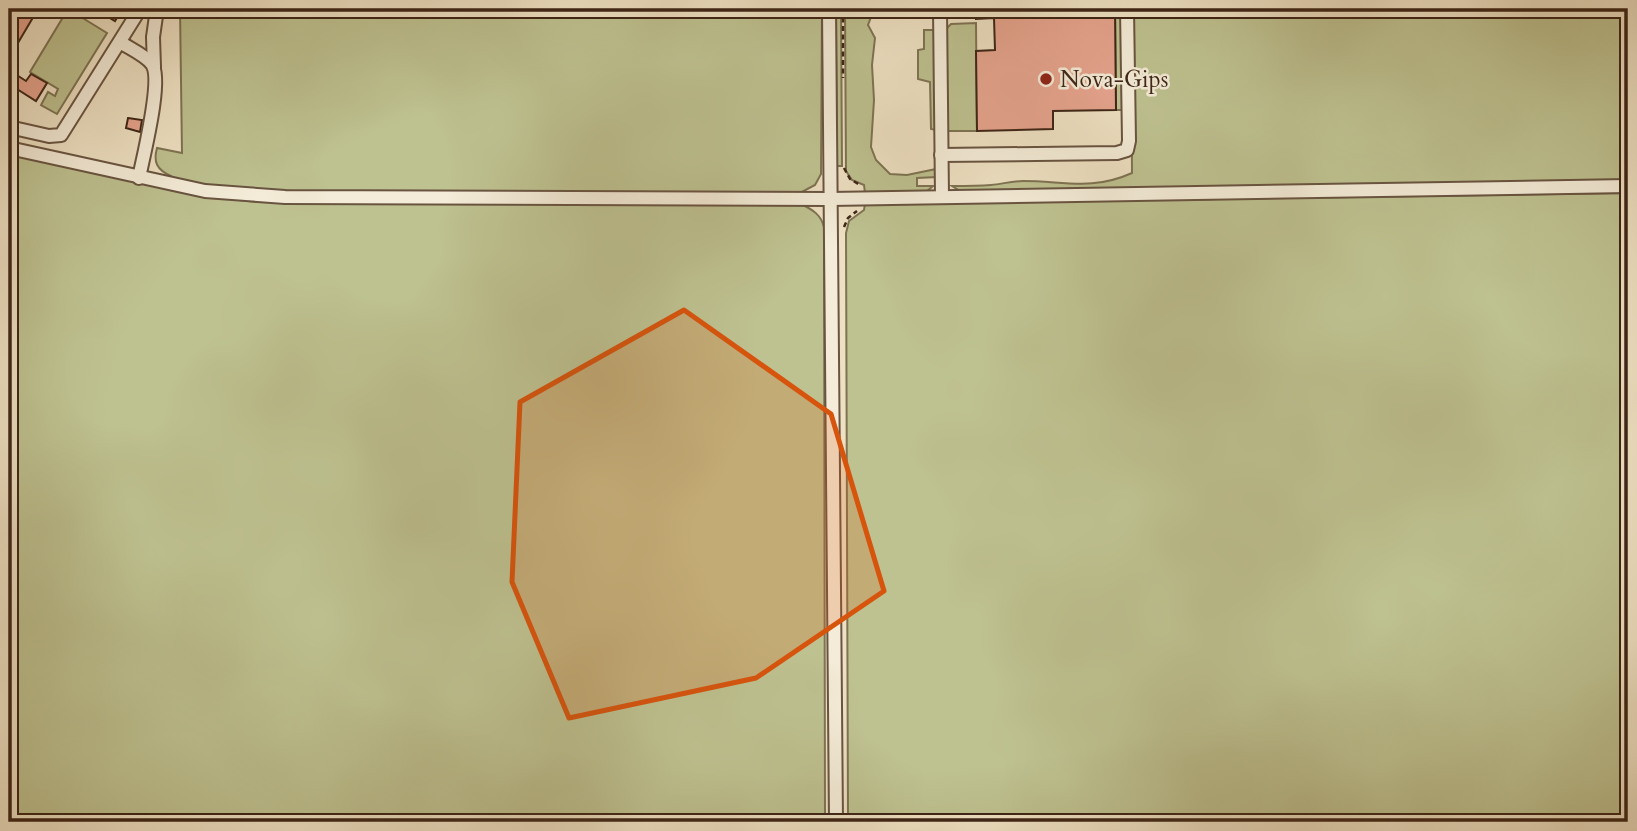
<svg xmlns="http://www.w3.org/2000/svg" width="1637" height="831" font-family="Cardo,serif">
<rect width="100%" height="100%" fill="#eee1c3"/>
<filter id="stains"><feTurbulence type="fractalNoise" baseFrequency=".00286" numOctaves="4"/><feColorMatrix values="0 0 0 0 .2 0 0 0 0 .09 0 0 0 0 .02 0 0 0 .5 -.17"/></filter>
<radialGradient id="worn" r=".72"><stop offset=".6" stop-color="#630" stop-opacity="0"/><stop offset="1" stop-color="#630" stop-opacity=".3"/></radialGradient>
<g fill="#bec190" stroke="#7e7353" stroke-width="2">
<path d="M68,9L107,33L57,114L41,105L48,92L55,96L58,89L30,72Z"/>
<path d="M180,9H822L821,174L815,185L800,193L293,191L206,186L171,179V176C157,170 153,162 157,148L182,153Z"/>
<path d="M836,9H841L842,166H837Z"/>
<path d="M845,9H874L868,25L875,38L872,65L874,100L871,147L876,160L890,174L907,175L936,169L937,177L917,178V186H933L926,192L865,193L864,185L852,180L846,171Z"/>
<path d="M1115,9H1123L1124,110H1116Z"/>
<path d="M1131,9H1628V182L962,192L952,186C965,186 978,186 991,185C1002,184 1012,181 1023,181C1064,181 1092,191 1132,173Z"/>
<path d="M976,23L977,131H946V29L951,24Z"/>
<path d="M924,30H935L936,130L931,129L930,82L918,79V50L924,49Z"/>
<path d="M9,154L195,195L256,202L803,205C813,210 821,215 824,227L825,822H9Z"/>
<path d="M1628,193V822H848L846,233L849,221L864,210L865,204Z"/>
</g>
<g fill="#e5a38d" stroke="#3d2516" stroke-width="2">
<path d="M9,9H38L9,58Z"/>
<path d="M95,9H122L115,21Z"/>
<path d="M976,9H1115L1116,110L1053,111V129L977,131L976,51L995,50L994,18L976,19Z"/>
<path d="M9,70L26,81L31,74L47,83L36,101L9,84Z"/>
<path d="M128,118L142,120L140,132L126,128Z"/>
</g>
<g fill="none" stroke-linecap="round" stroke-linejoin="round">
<g stroke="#695441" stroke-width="16">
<g id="minor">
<path d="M829,9L836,822"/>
<path d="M940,9L942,197"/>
<path d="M120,42C129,48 145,55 152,64C163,80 143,157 139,178"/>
<path d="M154,67L153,37L157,9"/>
<path d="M9,127L49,136L61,135L140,9"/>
<path d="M9,148L205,191L285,197L830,199L1628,186"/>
<path d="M941,155L1117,153L1127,150L1129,141L1127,9"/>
</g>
</g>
<g stroke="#3d2516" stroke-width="2.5" stroke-dasharray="5 3.5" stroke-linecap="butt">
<path d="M843,9V78"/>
<path d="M844,168L850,179L860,185"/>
<path d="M844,227L848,218L857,211"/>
</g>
<use href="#minor" stroke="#f4ecd8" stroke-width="12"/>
</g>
<path fill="#d7540d" fill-opacity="0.2" stroke="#d7540d" stroke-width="5" stroke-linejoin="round" d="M684,310L831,414L884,591L756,678L569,718L512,582L520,402Z"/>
<circle fill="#8f2418" stroke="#f4ecd8" stroke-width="2.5" cx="1046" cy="79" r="7"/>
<g text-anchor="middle" stroke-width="5" stroke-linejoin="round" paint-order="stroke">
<g font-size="23" fill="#3d2516" stroke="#f4ecd8" text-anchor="start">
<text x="1060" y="87">Nova-Gips</text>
</g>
</g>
<rect width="1637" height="831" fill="none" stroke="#eee1c3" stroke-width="35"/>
<rect x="10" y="10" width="1616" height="810" fill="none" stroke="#3d2516" stroke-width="3.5"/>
<rect x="18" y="18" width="1602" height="796" fill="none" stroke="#3d2516" stroke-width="2"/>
<rect width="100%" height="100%" filter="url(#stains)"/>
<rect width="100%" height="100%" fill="url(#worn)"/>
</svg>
